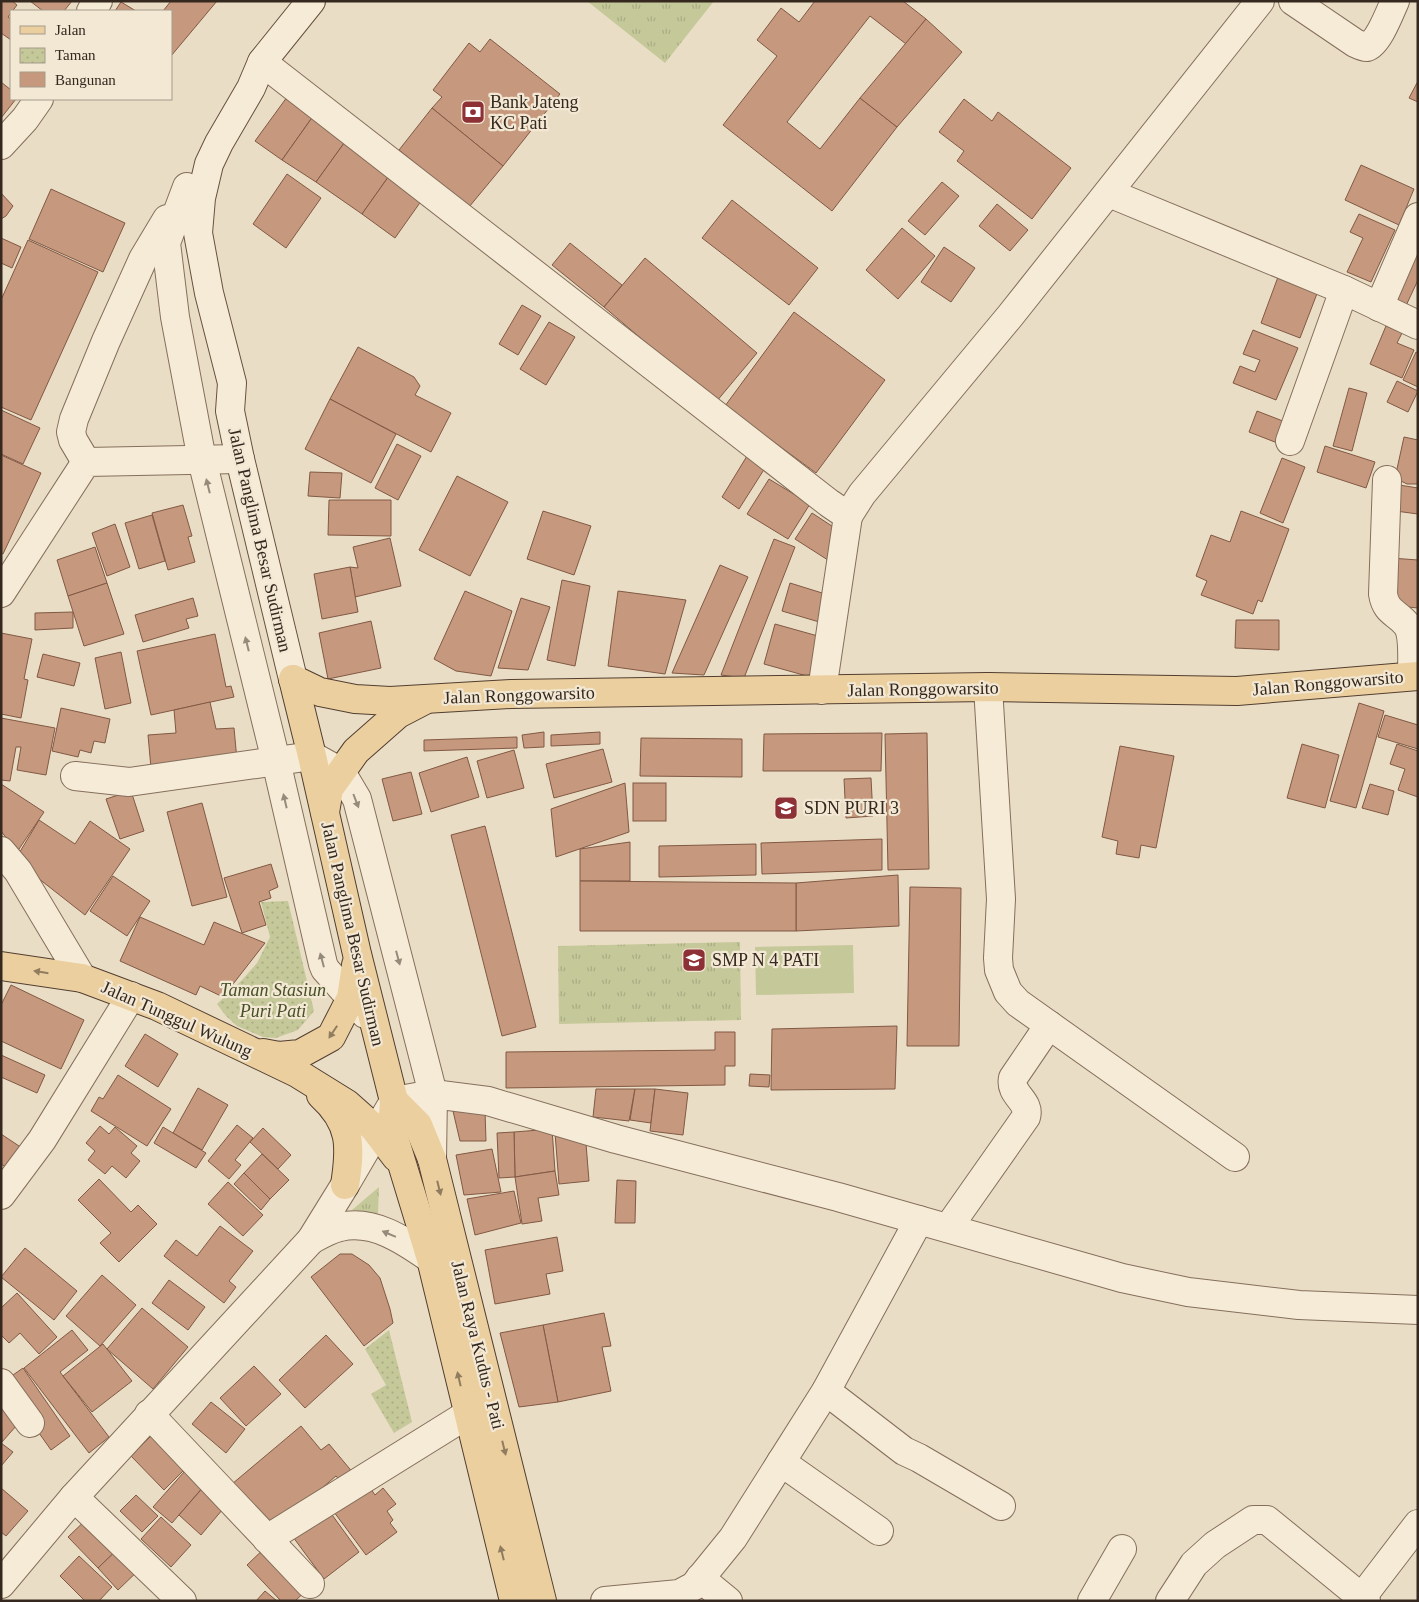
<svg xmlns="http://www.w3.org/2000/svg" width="1419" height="1602" font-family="Georgia,serif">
<defs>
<pattern id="grass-tufts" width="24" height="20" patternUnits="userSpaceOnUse" patternTransform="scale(1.25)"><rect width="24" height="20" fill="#c5c899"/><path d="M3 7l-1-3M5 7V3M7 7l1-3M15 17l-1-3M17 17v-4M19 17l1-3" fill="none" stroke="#aaac83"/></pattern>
<pattern id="park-dots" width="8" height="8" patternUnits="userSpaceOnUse" patternTransform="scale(1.25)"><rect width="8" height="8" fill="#c5c899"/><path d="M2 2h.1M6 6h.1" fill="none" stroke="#aaac83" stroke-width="1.8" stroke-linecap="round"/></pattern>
</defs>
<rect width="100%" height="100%" fill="#eaddc5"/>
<g fill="url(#grass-tufts)">
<path d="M587,1H714L665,63Z"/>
<path d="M740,942L741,1020L559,1024L558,946Z"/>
<path d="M379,1187L378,1214L352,1210Z"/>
</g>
<g fill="url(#park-dots)">
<path d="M288,901L314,1011L298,1030L276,1038L263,1037L237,1026L226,1016L217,1004L241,981L257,963L270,937L261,902Z"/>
<path d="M389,1330L412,1422L394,1433L371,1394L386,1385L365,1349Z"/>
</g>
<path fill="#c5c899" d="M853,945L854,993L756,995L755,947Z"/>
<g fill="#c6987d" stroke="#815944">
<path d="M1,1H12L17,5L8,17L11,19V40L1,33Z"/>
<path d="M30,1H72L64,11H43Z"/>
<path d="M171,1H217L171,56V11H163Z"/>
<path d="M815,1H903L926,19L906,44L870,16L787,122L820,149L860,98L897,127L832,211L723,125L777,56L757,40L781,8L799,22Z"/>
<path d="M121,2L136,11H115Z"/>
<path d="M926,19L962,52L897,127L860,98Z"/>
<path d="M490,39L560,94L503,166L432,108L442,97L433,90L469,43L480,52Z"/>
<path d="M1418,81V102L1409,98Z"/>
<path d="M1,82L11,90V99H16L1,118Z"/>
<path d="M290,93L316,112L282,160L255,141Z"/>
<path d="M964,99L992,121L998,112L1071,168L1032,219L957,161L964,151L939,132Z"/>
<path d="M432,108L503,166L469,207L399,150Z"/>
<path d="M316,112L347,139L316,182L282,160Z"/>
<path d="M347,139L391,173L362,214L316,182Z"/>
<path d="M1361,165L1414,189L1399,225L1345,200Z"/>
<path d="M391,173L424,197L395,238L362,214Z"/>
<path d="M287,174L321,198L286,248L253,224Z"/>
<path d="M942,182L959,196L925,235L908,221Z"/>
<path d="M51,189L125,223L103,272L29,239Z"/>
<path d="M1,193L13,206L6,216L1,219Z"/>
<path d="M732,200L818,268L789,305L702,238Z"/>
<path d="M997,204L1028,230L1010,251L979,226Z"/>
<path d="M1359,214L1395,230L1371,282L1347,272L1363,238L1350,232Z"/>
<path d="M902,228L935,256L898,299L866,270Z"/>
<path d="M1,238L21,247L12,268L1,263Z"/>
<path d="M1418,238V280L1404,310L1388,303Z"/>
<path d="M28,240L98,272L31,420L1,407V300Z"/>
<path d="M570,243L622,285L604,307L552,265Z"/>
<path d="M944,247L975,268L951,302L921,282Z"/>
<path d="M645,258L757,353L716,402L604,307Z"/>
<path d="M1278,277L1318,291L1300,338L1261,323Z"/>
<path d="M522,305L541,316L518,355L499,344Z"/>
<path d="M794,312L885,380L816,473L725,406Z"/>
<path d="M549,322L575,337L546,385L520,369Z"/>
<path d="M1386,326L1402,333L1397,343L1414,350L1402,378L1370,364Z"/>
<path d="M1253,330L1298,348L1276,400L1233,383L1240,366L1255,372L1260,360L1243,354Z"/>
<path d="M358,347L414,377L420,386L415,395L451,413L431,452L330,399Z"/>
<path d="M1416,352L1418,353V387L1403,380Z"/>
<path d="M1397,381L1418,391L1408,412L1387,402Z"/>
<path d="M1349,388L1367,393L1352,451L1333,446Z"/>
<path d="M330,399L396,434L371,483L305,449Z"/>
<path d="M1,410L40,428L23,464L1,454Z"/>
<path d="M1257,411L1288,423L1280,444L1249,432Z"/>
<path d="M1404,437L1418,440V484H1407L1395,478Z"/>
<path d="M397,444L421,456L398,500L375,488Z"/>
<path d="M1325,446L1375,462L1366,488L1317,472Z"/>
<path d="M1,455L41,473L3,554L1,553Z"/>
<path d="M747,456L765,468L739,509L722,497Z"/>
<path d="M1282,458L1305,467L1283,523L1260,513Z"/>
<path d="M310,472L342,473L340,498L308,496Z"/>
<path d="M457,476L508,502L470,576L419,550Z"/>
<path d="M769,479L810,504L788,539L747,514Z"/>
<path d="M1393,484L1418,488V514L1388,510Z"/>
<path d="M329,500H391V536L328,535Z"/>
<path d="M183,505L192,536L188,537L195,562L168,570L152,513Z"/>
<path d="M543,511L591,526L574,575L527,559Z"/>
<path d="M1241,511L1289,529L1262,602L1258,600L1253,614L1201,595L1207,581L1196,576L1211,535L1230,542Z"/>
<path d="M812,513L838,530L831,562L795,539Z"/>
<path d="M152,515L165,561L139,569L125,523Z"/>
<path d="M115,524L130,567L107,576L92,533Z"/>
<path d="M390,538L401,586L355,597L350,567L358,568L353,547Z"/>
<path d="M774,539L795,547L744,678L721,675Z"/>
<path d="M95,547L107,583L68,596L57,560Z"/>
<path d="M1391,558L1418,560V608L1387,605Z"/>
<path d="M720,565L748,577L704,675L672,673Z"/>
<path d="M350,567L358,612L322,619L314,574Z"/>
<path d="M562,580L590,586L575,666L547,660Z"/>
<path d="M107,583L124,634L84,646L68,596Z"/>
<path d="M790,583L835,597L826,624L782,611Z"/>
<path d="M465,591L512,611L491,676L456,671L434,659Z"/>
<path d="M618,591L686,600L665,674L608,666Z"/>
<path d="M193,598L198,616L186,619L189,628L143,642L135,615Z"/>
<path d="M521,598L550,607L528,670L498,668Z"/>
<path d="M73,612V628L35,630V613Z"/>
<path d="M1236,620H1279V650L1235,648Z"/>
<path d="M371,621L381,668L328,679L319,633Z"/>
<path d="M775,624L825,638L814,678L764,664Z"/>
<path d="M1,633L32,639L24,679L28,680L21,718L1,714Z"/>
<path d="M215,634L226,687L231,686L234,697L151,715L137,651Z"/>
<path d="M121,652L131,703L105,709L95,658Z"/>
<path d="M43,654L80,663L74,686L37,677Z"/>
<path d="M210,702L216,729L234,728L237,760L151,768L148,735L176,733L174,710Z"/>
<path d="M1359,703L1384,711L1356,808L1330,801Z"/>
<path d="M61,708L110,719L105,743L94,741L91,753L80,750L78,757L52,751Z"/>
<path d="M1385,715L1418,725V749L1378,737Z"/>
<path d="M1,718L55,728L46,775L17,770L21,747H16L10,781L1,780Z"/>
<path d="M544,732V747L524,748L522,735Z"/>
<path d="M600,732V744L551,746V735Z"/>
<path d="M882,733L881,771H763L764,734Z"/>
<path d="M927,733L929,869L888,870L885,734Z"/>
<path d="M517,737V748L424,751V740Z"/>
<path d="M641,738L742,739V777L640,776Z"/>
<path d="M1302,744L1339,755L1325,808L1287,798Z"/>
<path d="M1397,744L1418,751V797L1398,790L1405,769L1390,764Z"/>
<path d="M1120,746L1174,756L1156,848L1141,845L1139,858L1116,854L1118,841L1102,837Z"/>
<path d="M603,749L612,782L554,798L546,764Z"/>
<path d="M514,750L524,788L487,798L477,761Z"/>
<path d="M467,757L479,797L431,812L419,773Z"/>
<path d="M411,772L422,814L393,821L382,779Z"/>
<path d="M871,778L873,816L846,818L844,779Z"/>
<path d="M625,783L629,832L556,857L551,809Z"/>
<rect x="633" y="783" width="33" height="38"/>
<path d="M1,784L44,812L17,852L1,831Z"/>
<path d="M1370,784L1394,791L1388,815L1362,808Z"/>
<path d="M131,791L144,831L120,839L106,799Z"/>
<path d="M202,803L227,897L192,906L167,812Z"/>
<path d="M39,820L75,844L90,821L130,849L85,915L15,860Z"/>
<path d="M485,826L536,1027L502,1036L451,835Z"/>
<path d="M882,839V870L762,874L761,843Z"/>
<path d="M630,842V881H580V849Z"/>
<path d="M756,844V875L659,877V846Z"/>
<path d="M271,864L278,887L269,891L271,898L259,902L266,925L242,933L224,878Z"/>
<path d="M898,875L899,926L796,931V883Z"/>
<path d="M113,876L150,901L127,936L90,911Z"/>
<path d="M580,881L796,883V931H580Z"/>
<path d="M910,887L961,888L959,1046H907Z"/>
<path d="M140,917L204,945L214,922L265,943L223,997L200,986L196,995L120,961Z"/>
<path d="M11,985L84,1020L61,1069L1,1041V1005Z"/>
<path d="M897,1026L895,1089L771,1090L772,1029Z"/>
<path d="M715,1032H735V1066H725V1085L506,1088V1052L715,1050Z"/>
<path d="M145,1034L178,1054L158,1087L125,1066Z"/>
<path d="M1,1055L45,1075L37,1093L1,1077Z"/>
<path d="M750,1074L770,1075L769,1087L749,1086Z"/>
<path d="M118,1075L171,1109L147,1146L91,1111L99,1097L103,1099Z"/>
<path d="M198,1088L228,1105L202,1150L173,1133Z"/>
<path d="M596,1089H635L629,1121L593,1117Z"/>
<path d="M635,1089H655L651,1123L630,1120Z"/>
<path d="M655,1089L688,1093L683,1135L650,1131Z"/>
<path d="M453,1111H485L486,1141H460Z"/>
<path d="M237,1125L253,1138L235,1160L241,1165L229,1179L208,1161Z"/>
<path d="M100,1126L109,1134L115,1127L137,1146L131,1153L140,1161L126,1178L112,1166L105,1174L88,1160L95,1151L86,1143Z"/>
<path d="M163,1127L206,1153L196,1168L154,1143Z"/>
<path d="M263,1128L291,1155L278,1169L250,1142Z"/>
<path d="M552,1129L555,1171L515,1177L514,1132Z"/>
<path d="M585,1131L589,1181L559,1184L555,1133Z"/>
<path d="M514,1132L515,1177L499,1178L497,1133Z"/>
<path d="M1,1134L22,1148L9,1169L1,1164Z"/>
<path d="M492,1149L501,1192L464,1195L456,1155Z"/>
<path d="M262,1154L289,1180L270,1199L244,1173Z"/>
<path d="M555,1171L559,1195L538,1198L542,1221L522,1224L515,1177Z"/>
<path d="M244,1173L270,1199L261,1210L234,1184Z"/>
<path d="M99,1179L131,1212L138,1205L157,1224L119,1262L100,1243L111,1233L78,1200Z"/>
<path d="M617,1180L636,1181L635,1223H615Z"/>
<path d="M228,1182L263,1215L243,1236L208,1204Z"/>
<path d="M514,1191L521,1223L475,1235L467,1199Z"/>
<path d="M220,1226L253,1251L229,1281L236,1287L224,1303L164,1256L176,1240L197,1256Z"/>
<path d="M557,1237L563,1271L546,1274L550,1294L495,1304L485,1250Z"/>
<path d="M25,1248L77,1291L54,1320L1,1277Z"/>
<path d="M340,1254H352L369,1265L380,1278L390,1309L393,1323L364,1346L311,1277Z"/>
<path d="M102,1275L136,1305L100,1346L66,1316Z"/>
<path d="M169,1280L205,1307L188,1330L152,1303Z"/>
<path d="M17,1293L57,1337L39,1354L20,1333L9,1343L1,1335V1308Z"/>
<path d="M142,1308L188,1347L153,1389L107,1349Z"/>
<path d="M604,1313L611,1346L602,1347L611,1391L558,1402L543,1325Z"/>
<path d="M543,1325L558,1402L519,1407L500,1333Z"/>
<path d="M72,1330L88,1350L60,1372L109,1437L89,1453L24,1368Z"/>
<path d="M326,1335L353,1364L305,1408L279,1380Z"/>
<path d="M103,1344L132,1381L92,1412L63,1376Z"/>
<path d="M254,1366L281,1394L246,1426L220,1398Z"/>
<path d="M23,1368L70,1436L51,1450L3,1382Z"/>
<path d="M6,1402L24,1417L2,1442L1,1408Z"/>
<path d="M211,1402L245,1429L226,1453L192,1424Z"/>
<path d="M301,1426L321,1450L329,1444L354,1474L343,1484L336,1476L272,1531L232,1484Z"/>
<path d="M160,1427L193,1461L164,1490L131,1456Z"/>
<path d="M1,1443L13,1452L1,1466Z"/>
<path d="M192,1463L210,1479L172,1523L153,1507Z"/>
<path d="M366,1482L375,1495L383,1488L396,1504L387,1511L393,1520L390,1523L397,1532L366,1555L331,1508Z"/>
<path d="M206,1484L228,1503L201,1535L179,1515Z"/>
<path d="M1,1488L28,1511L6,1536L1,1532Z"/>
<path d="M136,1495L158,1516L142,1532L120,1511Z"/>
<path d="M330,1512L359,1552L324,1579L293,1537Z"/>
<path d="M92,1514L122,1545L98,1568L68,1537Z"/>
<path d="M161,1517L191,1545L171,1567L141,1539Z"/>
<path d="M269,1544L310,1587L295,1601H281L247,1565Z"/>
<path d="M122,1545L142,1567L118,1590L98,1568Z"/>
<path d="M79,1556L112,1587L99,1601H85L60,1576Z"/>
<path d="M265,1591L277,1601H256Z"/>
</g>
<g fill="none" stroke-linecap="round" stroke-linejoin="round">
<g stroke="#846f5c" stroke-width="30">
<g id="minor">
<path d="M1293,1L1355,43C1359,45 1363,47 1367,47C1378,44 1390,12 1395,1"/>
<path d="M91,11L98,1"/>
<path d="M262,62L829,503L848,516L822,690"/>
<path d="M1,145L25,119L39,99"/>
<path d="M187,187L166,243L175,317L202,460L276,761L323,964L325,969L365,1014"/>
<path d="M1109,193L1344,290L1418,325"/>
<path d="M1379,307L1418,217"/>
<path d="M1290,441L1344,290"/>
<path d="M86,462L73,440L71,432L74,419L106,341L143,259L167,219"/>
<path d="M1387,480L1383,594C1386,613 1397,612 1407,625C1414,635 1412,663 1412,676"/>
<path d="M848,516L862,494L1010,316L1260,1"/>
<path d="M1,593L86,462L240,459"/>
<path d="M988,687L1001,899L998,958L999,970L1008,992L1018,1003L1235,1157"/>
<path d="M75,776L129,782L312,756L341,772L357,799L433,1094L432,1159"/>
<path d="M1,851L18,871L82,978"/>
<path d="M1,1195L42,1140L131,996"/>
<path d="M948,1228L1026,1117C1031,1101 1009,1095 1013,1078L1049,1025"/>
<path d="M311,1240C320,1235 330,1229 340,1227C374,1219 405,1241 431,1259"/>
<path d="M1,1383L30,1423"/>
<path d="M826,1391L904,1451L919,1458L1001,1506"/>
<path d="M149,1414L310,1584"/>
<path d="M781,1462L879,1531"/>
<path d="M74,1497L182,1601"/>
<path d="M267,1539L468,1414"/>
<path d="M700,1578L728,1601"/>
<path d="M1,1584L74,1497L311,1240L345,1185L394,1101L433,1094L488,1101L616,1139L838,1197L1122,1278L1188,1292L1299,1305L1418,1310"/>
<path d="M605,1601L679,1594L694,1586L733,1538L826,1391L919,1220"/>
<path d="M1092,1601L1122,1549"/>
<path d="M1170,1601L1194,1564L1215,1545L1253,1520H1267L1366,1601"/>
<path d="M1359,1601L1418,1524"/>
</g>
</g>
<g stroke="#66513f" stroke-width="30">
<path id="secondary" d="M293,679L240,459L230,411L232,383L209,293L198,233L201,198L209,164L219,143L251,88L262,62L311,1"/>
</g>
<g stroke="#523e30" stroke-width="30">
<g id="primary">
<path d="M293,679L320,692L355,699L390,701L511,694L988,687L1237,691L1418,676"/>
<path d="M293,679L312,756L357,954L394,1101L392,1131L431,1259L514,1601"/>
<path d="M325,812L329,789L356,751L398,714L423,701"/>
<path d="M1,966L82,978L157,1006L297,1073L347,1104L374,1128L396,1157"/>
<path d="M263,1053L279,1056L300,1054L331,1037L351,998L356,965"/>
<path d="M321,1095C352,1123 351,1147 345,1185"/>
<path d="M394,1101L418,1125L432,1159L542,1601"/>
</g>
</g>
<use href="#minor" stroke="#f6ebd7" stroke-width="28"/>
<use href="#secondary" stroke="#f6ebd7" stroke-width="28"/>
<use href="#primary" stroke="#ebcf9f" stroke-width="28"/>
</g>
<defs><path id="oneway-solid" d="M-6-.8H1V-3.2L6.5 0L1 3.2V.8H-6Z" transform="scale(1.25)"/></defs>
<g fill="#968a7b">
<use href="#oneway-solid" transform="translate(208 486) rotate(-104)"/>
<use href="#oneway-solid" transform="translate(247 644) rotate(-104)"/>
<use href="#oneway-solid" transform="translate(285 801) rotate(-103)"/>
<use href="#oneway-solid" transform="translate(356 801) rotate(69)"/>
<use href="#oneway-solid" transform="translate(398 958) rotate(75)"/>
<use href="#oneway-solid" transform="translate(322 960) rotate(-105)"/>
<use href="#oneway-solid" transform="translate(389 1234) rotate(-157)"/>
</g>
<g fill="#907c5f">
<use href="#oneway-solid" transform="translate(41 972) rotate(-171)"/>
<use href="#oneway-solid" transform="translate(333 1032) rotate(124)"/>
<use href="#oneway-solid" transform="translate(439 1188) rotate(76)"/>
<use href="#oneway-solid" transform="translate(459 1379) rotate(-103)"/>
<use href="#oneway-solid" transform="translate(504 1448) rotate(76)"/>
<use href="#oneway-solid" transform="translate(502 1553) rotate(-104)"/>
</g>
<defs>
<g id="bank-square" transform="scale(1.25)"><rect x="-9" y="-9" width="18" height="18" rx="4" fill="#8e3137" stroke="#f2e8d4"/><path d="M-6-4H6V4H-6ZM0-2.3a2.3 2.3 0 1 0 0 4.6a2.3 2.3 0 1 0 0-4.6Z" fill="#fff"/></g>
<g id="school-square" transform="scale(1.25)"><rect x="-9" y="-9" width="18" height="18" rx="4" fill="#8e3137" stroke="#f2e8d4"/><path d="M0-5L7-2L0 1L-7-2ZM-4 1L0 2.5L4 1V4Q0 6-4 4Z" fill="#fff"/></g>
</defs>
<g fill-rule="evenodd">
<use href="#bank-square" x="473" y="112"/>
<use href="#school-square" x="786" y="808"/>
<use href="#school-square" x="694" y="960"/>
</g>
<g text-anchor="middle" stroke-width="4.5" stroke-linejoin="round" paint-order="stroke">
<g font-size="18" fill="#35281f" stroke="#f2e8d4" text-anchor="start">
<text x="490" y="108">Bank Jateng<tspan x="490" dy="21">KC Pati</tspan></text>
<text x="804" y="814">SDN PURI 3</text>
<text x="712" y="966">SMP N 4 PATI</text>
</g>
<g font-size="18" fill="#35281f" stroke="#f2e8d4">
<text transform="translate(260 540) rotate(77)" y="6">Jalan Panglima Besar Sudirman</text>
<text transform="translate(1328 683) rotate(-5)" y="6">Jalan Ronggowarsito</text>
<text transform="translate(923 689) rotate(-1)" y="6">Jalan Ronggowarsito</text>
<text transform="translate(519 695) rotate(-2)" y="6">Jalan Ronggowarsito</text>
<text transform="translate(353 934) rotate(77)" y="6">Jalan Panglima Besar Sudirman</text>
<text transform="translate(177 1019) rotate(24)" y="6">Jalan Tunggul Wulung</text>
<text transform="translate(478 1345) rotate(76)" y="6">Jalan Raya Kudus - Pati</text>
</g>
<g font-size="18" font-style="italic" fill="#485027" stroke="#f2e8d4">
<text x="273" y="996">Taman Stasiun<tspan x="273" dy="21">Puri Pati</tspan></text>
</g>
</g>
<rect width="1419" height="1602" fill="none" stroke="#35281f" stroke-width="5"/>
<rect x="10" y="10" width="162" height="90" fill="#f2e8d4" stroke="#a69b8c"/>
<rect x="20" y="26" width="25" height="8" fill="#ebcf9f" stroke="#a69b8c"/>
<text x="55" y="35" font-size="15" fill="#35281f">Jalan</text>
<rect x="20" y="48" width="25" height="15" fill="url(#park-dots)" stroke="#a69b8c"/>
<text x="55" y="60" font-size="15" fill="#35281f">Taman</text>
<rect x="20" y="72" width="25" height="15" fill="#c6987d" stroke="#a69b8c"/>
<text x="55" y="85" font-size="15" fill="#35281f">Bangunan</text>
</svg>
